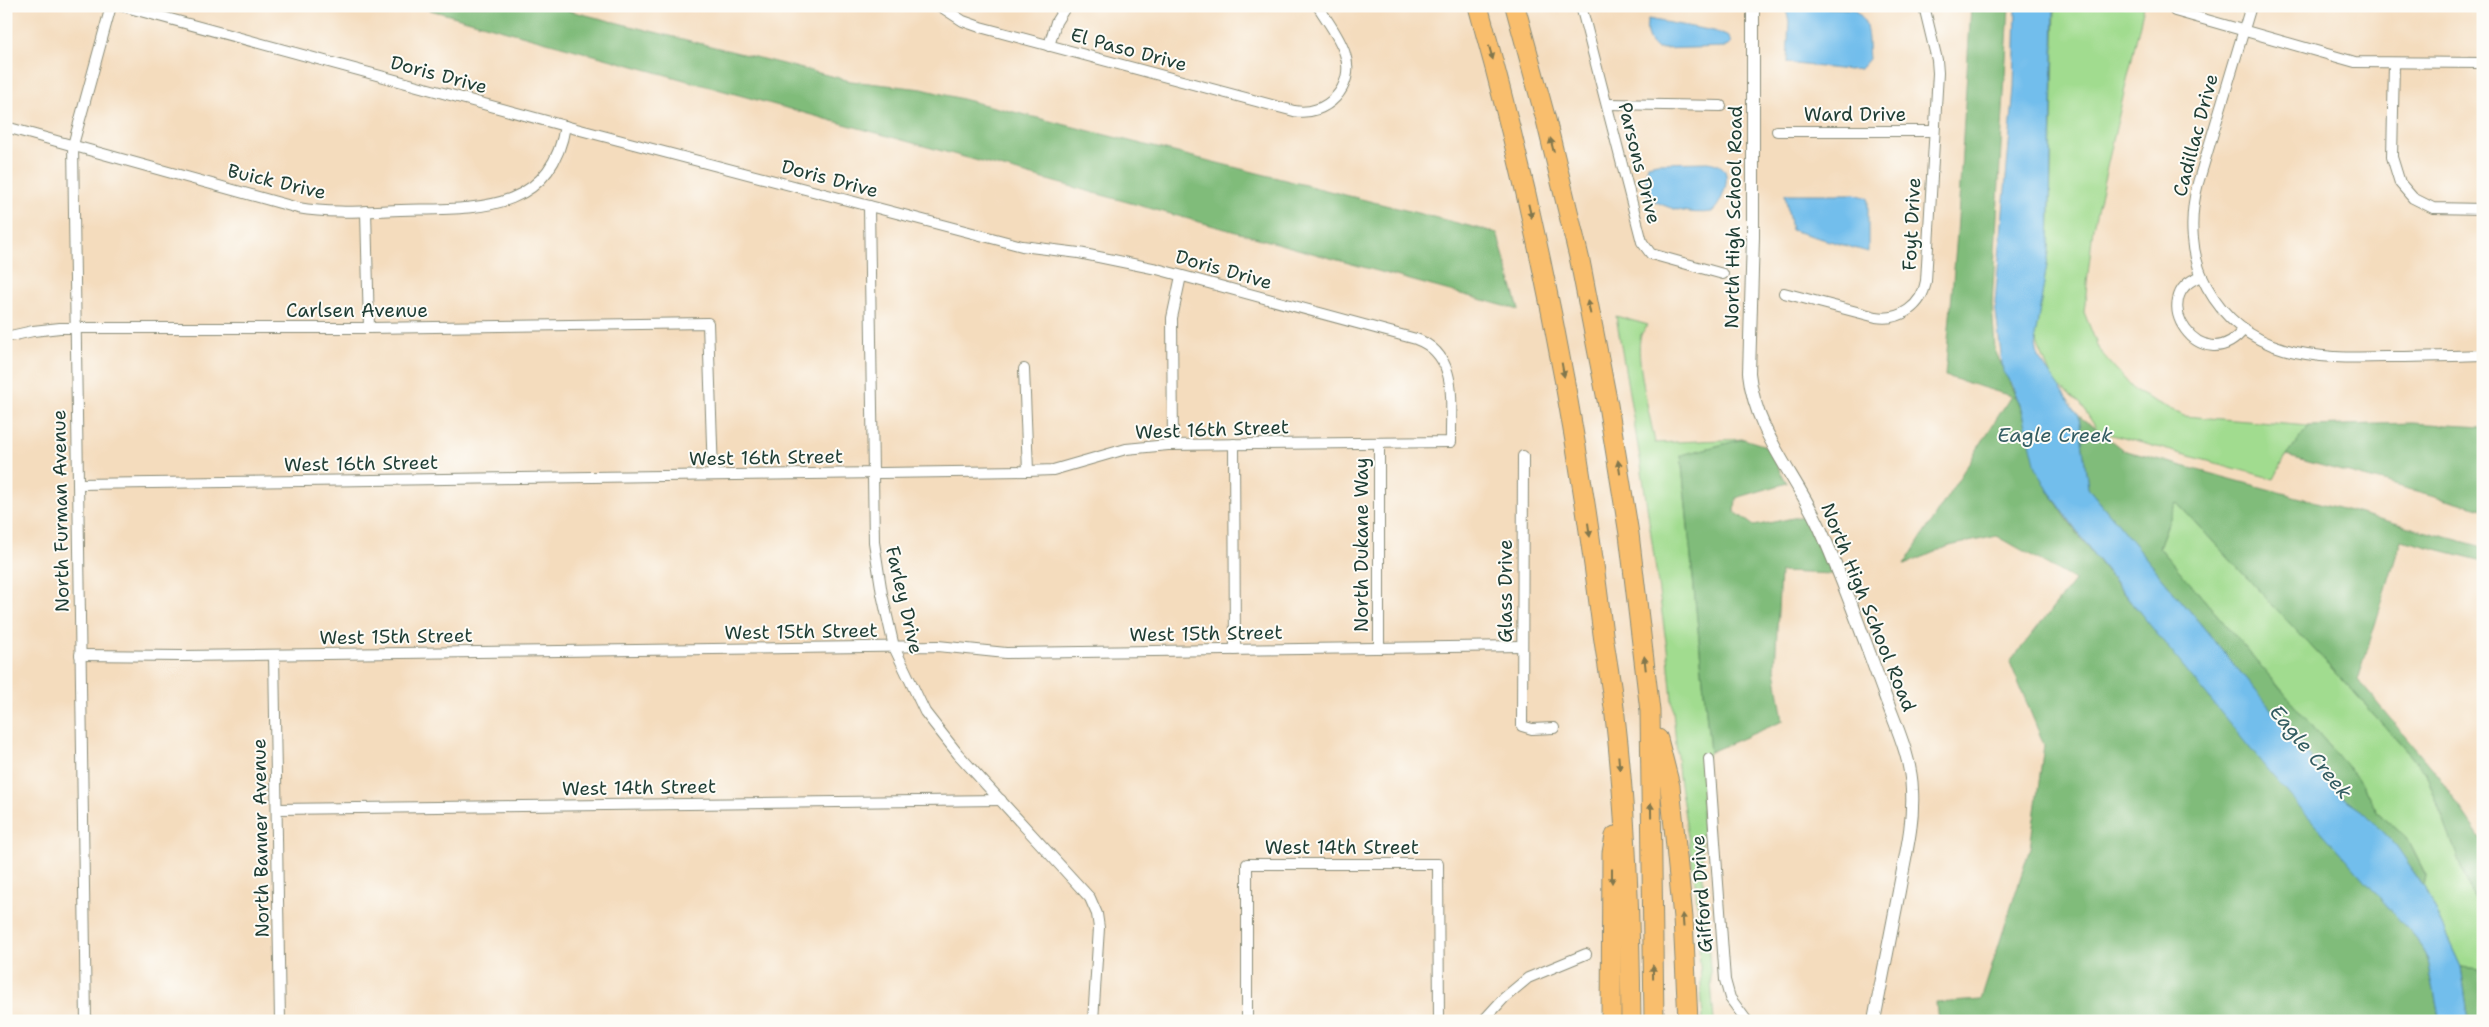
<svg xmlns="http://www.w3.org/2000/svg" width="2489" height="1027" font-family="'Shantell Sans',sans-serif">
<rect width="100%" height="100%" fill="#fdfcf7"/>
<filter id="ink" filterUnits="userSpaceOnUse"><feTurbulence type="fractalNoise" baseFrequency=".02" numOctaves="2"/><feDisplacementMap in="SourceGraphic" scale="10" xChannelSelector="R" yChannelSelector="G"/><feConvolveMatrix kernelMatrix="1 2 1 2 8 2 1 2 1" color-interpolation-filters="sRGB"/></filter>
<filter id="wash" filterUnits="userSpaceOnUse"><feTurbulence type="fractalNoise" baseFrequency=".0096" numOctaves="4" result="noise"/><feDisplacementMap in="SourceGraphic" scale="20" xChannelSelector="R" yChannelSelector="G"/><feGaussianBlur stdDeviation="1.12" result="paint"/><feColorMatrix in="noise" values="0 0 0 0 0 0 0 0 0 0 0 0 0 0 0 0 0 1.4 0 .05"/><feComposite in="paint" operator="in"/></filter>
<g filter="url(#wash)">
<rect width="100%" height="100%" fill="#f4dcbd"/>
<g fill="#a1dc8f" stroke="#608c62">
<path d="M2055,6H2144L2093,228L2084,312L2099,350L2136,392L2184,416L2309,426L2286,456L2274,479L2098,431L2080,403L2054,383L2035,338L2049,252Z"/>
<path d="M1616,316L1648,325C1646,328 1642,332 1641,335C1634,355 1651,420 1655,443L1744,439L1681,455L1710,752L1702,762V865L1714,1021H1703L1696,889L1679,777L1668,656L1641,464Z"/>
<path d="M2176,502L2354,692L2426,773L2472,896L2483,915V1015L2479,998V969L2461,967L2424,887L2426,875L2407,838L2377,812L2363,785L2159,547Z"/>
</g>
<g fill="#80bc7a" stroke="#507c57">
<path d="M416,6H550L851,81L922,89L1497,233L1519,310Z"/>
<path d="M1971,6H2009L1992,304L1995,350L2015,395L2013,396L2017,398C2030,428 2031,461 2048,490C2091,559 2148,621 2200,683C2273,769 2345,854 2417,940L2428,960L2440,1021H1938L1936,1003L1981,1000L2030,848L2044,745L2010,662L2075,580L1997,536L1949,546L1904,565L2011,396L1945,376L1957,234Z"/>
<path d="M2079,416L2123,450L2483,547V561L2401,540L2358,680L2438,776L2483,842V915L2472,896L2426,773L2354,692L2176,502L2159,547L2363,785L2377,812L2407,838L2426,876L2424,887C2401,854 2381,823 2347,801L2088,488Z"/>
<path d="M2412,423L2483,427V509L2286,456L2309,426Z"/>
<path d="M1744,439L1766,446L1787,483L1736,498L1735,512L1754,526L1808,515L1833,574L1780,572L1775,669L1783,721L1710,752L1681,455Z"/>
<path d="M2461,967L2479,969V998L2483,1021H2469Z"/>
</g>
<g fill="#72beec" stroke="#487e90">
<path d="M1785,6L1852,9C1871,18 1867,40 1869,59L1860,69L1847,70L1787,63L1789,21Z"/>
<path d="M2016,6H2054L2049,252L2035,338L2038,357L2079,416L2088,488L2347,801L2365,813L2393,842L2424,887L2461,967L2469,1021H2440L2428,960L2417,940L2270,773L2174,655L2094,555L2048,490L2036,467L2022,409L2011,383L2003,372L1995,303L2014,88Z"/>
<path d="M1648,19L1714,31L1729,37L1731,44L1726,47L1658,49C1648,44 1644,31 1648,19Z"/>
<path d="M1708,162C1713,163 1719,164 1723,168C1732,178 1721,205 1712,212C1690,215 1666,209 1648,197L1645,177L1648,165L1657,163Z"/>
<path d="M1785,194H1855L1868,198V252L1791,230Z"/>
</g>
</g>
<g filter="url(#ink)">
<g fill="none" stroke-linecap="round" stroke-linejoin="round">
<g stroke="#8a8c78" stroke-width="12">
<g id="minor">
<path d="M940,6L963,21L980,27L1294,111C1326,117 1356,87 1345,54C1340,37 1327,21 1318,6"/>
<path d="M1581,6L1642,242L1651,254L1723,274"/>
<path d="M2251,6L2198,183C2189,217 2190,256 2207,287C2246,358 2316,359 2387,357C2419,357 2451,356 2483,355"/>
<path d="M2175,11L2355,62L2483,63"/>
<path d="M1049,46L1056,22L1066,6"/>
<path d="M2394,64L2392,157L2400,183L2413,198L2433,208L2483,209"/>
<path d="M1608,104L1721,106"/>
<path d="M6,127L298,208C332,214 367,211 401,210C470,208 551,216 565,126"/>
<path d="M1777,131H1933"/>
<path d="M869,206L874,542L882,594L894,647L925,712L958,754L1090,898L1097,914L1099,928L1093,1021"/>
<path d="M366,211L369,328"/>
<path d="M2202,276C2143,295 2203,382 2244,329"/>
<path d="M1784,293L1876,317C1900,321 1922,306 1926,281L1938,73L1937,60L1924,6"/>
<path d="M6,337L33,331L60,328H369L708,323L713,475"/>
<path d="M1024,369L1028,471"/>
<path d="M1379,443V648"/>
<path d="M1234,444L1235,650"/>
<path d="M1173,445L1172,318L1181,276"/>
<path d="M1523,456L1522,726L1532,729L1554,728"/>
<path d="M78,484L1028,471L1053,470L1126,449L1168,445L1451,442C1450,404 1460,355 1416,339L1157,269L1079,253L1022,246L565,126L122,6"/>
<path d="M80,655L181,656L938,646L1006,653L1522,646"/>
<path d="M274,655L280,1021"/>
<path d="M1709,759L1725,980L1730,998L1747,1021"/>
<path d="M278,809L1001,800"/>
<path d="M86,1021L73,145L111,6"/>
<path d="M1247,1021V864H1438L1439,1021"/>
<path d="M1483,1021L1504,998L1528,978L1586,954"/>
</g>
</g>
<g stroke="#8a8c78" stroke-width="14">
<path id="tertiary" d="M1753,6V237L1749,373C1755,432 1795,474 1819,526C1844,581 1864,639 1885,696C1896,726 1911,757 1912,790C1914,824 1905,857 1899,891C1891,934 1882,977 1874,1021"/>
</g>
<g stroke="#8a8c78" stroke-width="21">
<g id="motorway">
<path d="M1478,6C1536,212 1577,422 1603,634C1607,662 1612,689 1615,716C1627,817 1630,920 1631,1021"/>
<path d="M1515,6L1546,120L1580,261L1608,405L1629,534L1650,711L1654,1021"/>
<path d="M1658,739L1670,786L1683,918L1688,1021"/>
<path d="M1611,1021L1612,853L1615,836"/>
</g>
</g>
<use href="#minor" stroke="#fff" stroke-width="10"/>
<use href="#tertiary" stroke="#fff" stroke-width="12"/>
<use href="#motorway" stroke="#f9be6d" stroke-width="19"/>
</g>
<defs><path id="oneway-solid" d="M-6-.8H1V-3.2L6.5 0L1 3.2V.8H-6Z" transform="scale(1.25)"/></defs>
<g fill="#81774e">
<use href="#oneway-solid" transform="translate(1491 53) rotate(74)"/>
<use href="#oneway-solid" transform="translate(1552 145) rotate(-104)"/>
<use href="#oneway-solid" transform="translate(1530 211) rotate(77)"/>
<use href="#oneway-solid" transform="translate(1589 307) rotate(-101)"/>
<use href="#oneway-solid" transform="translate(1563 370) rotate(80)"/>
<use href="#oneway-solid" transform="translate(1619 467) rotate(-99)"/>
<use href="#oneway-solid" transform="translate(1589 530) rotate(82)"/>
<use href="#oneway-solid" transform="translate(1645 663) rotate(-96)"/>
<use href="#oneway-solid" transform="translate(1619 763) rotate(85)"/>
<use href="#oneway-solid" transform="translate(1651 810) rotate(-91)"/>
<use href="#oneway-solid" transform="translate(1612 876) rotate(90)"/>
<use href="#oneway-solid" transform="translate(1683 920) rotate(-94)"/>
<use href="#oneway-solid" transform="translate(1653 972) rotate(-91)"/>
</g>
</g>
<g text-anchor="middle" stroke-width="4" stroke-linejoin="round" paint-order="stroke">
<g font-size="19" fill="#1f3d34" stroke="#fdfcf7">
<text transform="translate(1129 49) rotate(15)" y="7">El Paso Drive</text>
<text transform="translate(439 74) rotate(15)" y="7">Doris Drive</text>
<text x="1855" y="121">Ward Drive</text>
<text transform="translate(2195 135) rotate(-75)" y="7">Cadillac Drive</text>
<text transform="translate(1640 163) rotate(76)" y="7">Parsons Drive</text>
<text transform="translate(830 178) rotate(15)" y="7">Doris Drive</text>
<text transform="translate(277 181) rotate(13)" y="7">Buick Drive</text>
<text transform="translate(1733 217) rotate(-89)" y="7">North High School Road</text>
<text transform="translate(1911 224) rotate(-87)" y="7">Foyt Drive</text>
<text transform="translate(1224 269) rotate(16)" y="7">Doris Drive</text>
<text x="357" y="317">Carlsen Avenue</text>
<text transform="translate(1212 429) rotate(-2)" y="7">West 16th Street</text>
<text transform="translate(766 457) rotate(-1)" y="7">West 16th Street</text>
<text transform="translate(361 463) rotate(-1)" y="7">West 16th Street</text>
<text transform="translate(60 511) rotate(-91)" y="7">North Furman Avenue</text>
<text transform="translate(1361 545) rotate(-90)" y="7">North Dukane Way</text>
<text transform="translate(1505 591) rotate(-90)" y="7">Glass Drive</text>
<text transform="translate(905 600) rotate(77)" y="7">Farley Drive</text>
<text transform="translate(1869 607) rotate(68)" y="7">North High School Road</text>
<text transform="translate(801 631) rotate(-1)" y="7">West 15th Street</text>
<text transform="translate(1206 633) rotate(-1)" y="7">West 15th Street</text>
<text transform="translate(396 636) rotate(-1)" y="7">West 15th Street</text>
<text transform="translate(639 787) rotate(-1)" y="7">West 14th Street</text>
<text transform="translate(260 838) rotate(-91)" y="7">North Banner Avenue</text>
<text x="1342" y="854">West 14th Street</text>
<text transform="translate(1701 894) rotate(-94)" y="7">Gifford Drive</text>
</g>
<g font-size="20" font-style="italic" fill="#345d62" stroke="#fdfcf7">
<text x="2055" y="442">Eagle Creek</text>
<text transform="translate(2311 752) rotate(50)" y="7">Eagle Creek</text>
</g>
</g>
<rect width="2489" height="1027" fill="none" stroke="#fdfcf7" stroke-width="25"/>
</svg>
